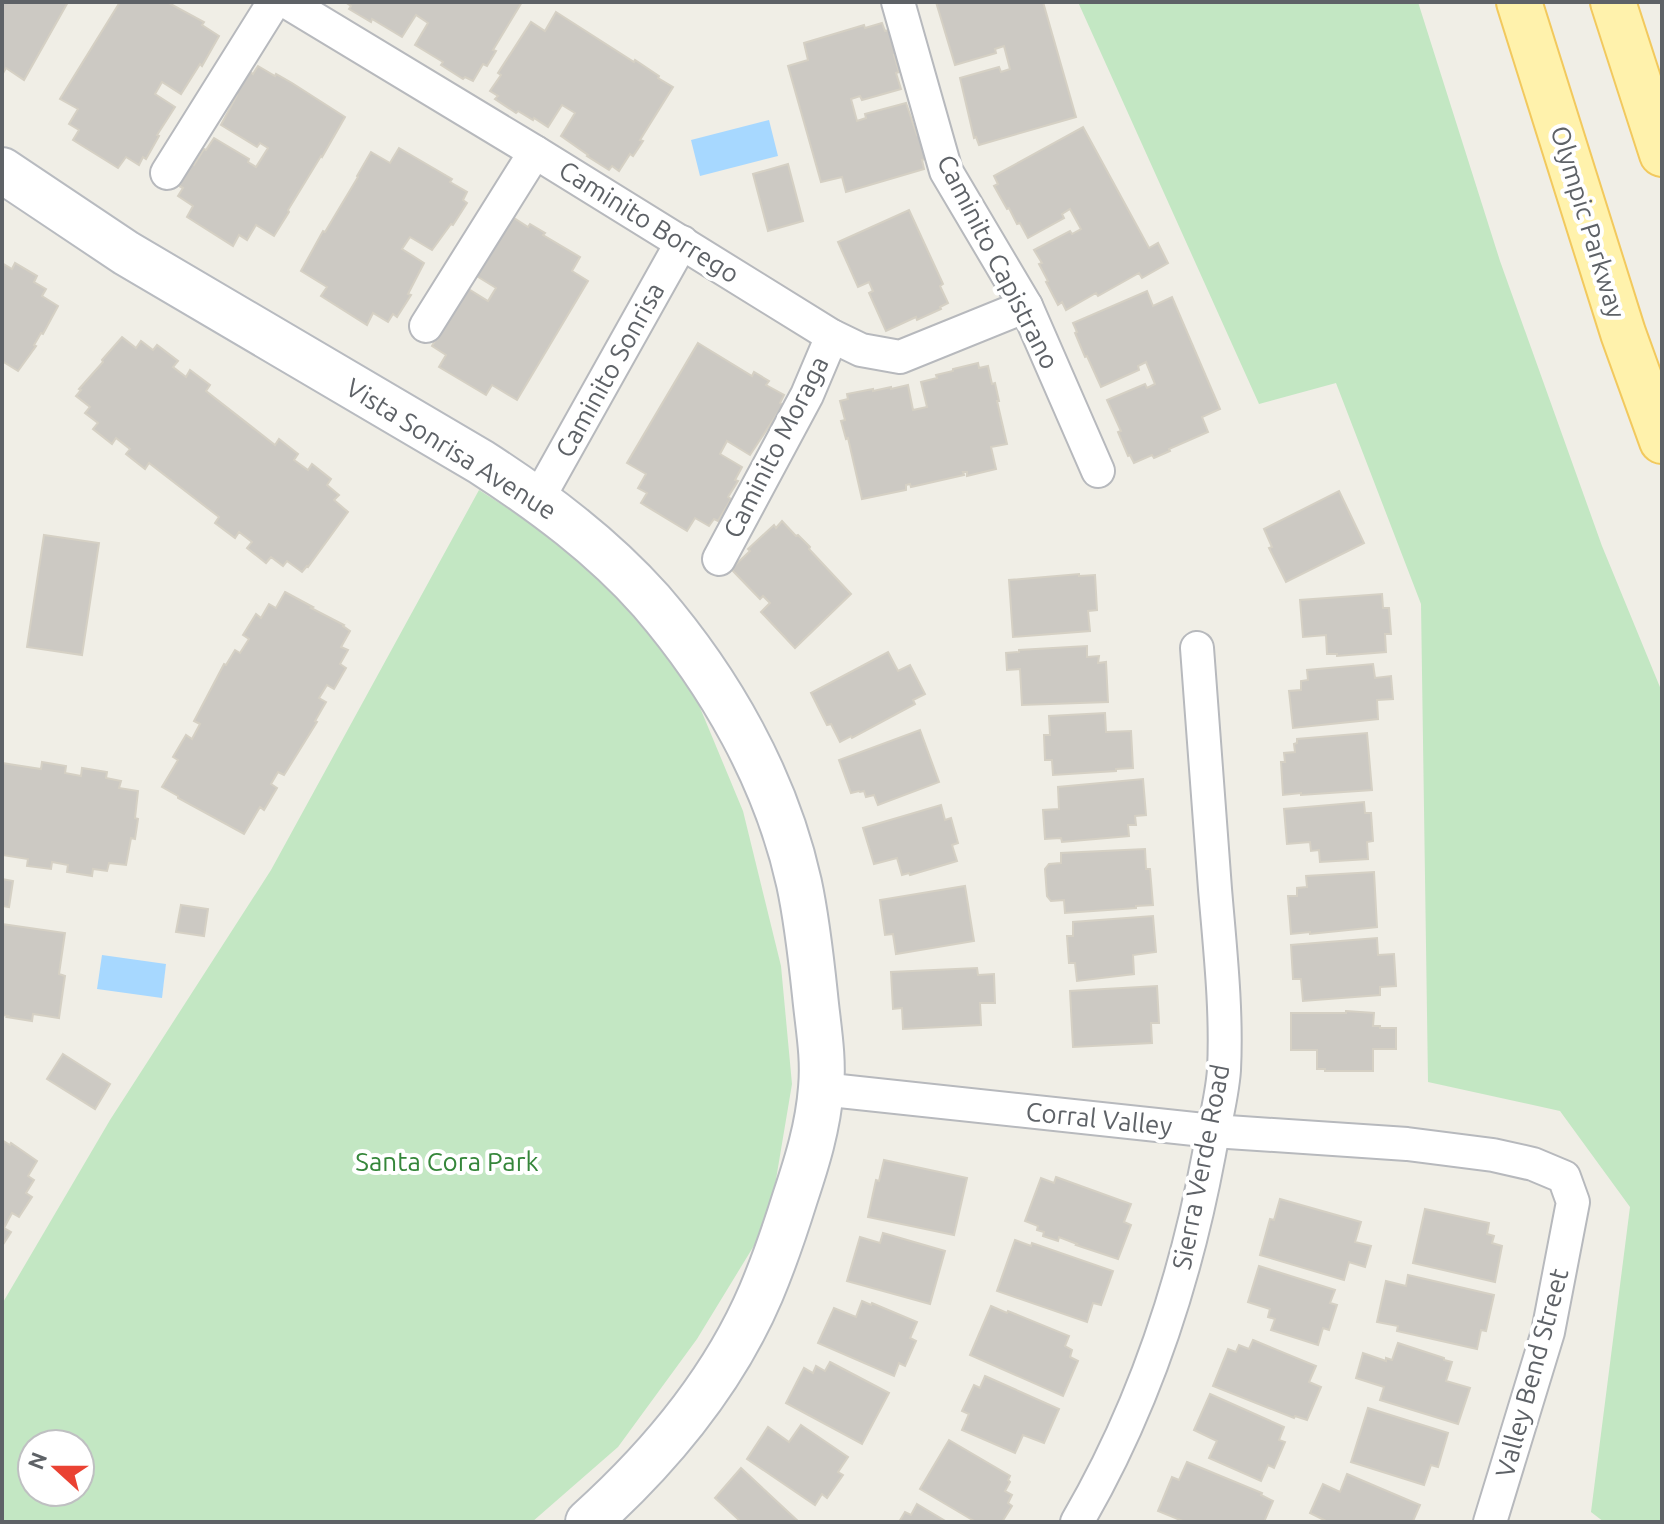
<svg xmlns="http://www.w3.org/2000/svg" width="1664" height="1524" font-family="Ubuntu,sans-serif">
<rect width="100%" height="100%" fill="#f0eee6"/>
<g fill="#c3e7c3" fill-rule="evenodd">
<path d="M1078,2H1418L1500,261L1602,546L1662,692V1522H1604L1591,1512L1630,1207L1560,1111L1428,1082L1421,604L1336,383L1259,404Z"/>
<path d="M479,490L615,577L696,698L743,811L781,966L792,1084L769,1221L697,1339L618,1447L532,1522H2V1304L110,1120L271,870ZM32,1444H80V1492H32Z"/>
</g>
<g fill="#a7d8ff">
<path d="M769,120L778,156L700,176L691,140Z"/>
<path d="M102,955L166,964L162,998L97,989Z"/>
</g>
<g fill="#ccc9c3" stroke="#d5d0c4" stroke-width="2">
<path d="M2,2H68L24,80L6,68L2,75Z"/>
<path d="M120,2H167L204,22L202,25L219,36L202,66L200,64L181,94L162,82L155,94L175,107L157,135L159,136L146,159L143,157L139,165L126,157L118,168L73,140L79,130L69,124L78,109L60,99Z"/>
<path d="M345,2H522L493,50L496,51L487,66L483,64L473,81L465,77L463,79L441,65L443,62L415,45L428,23L416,15L402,37L372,19L371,22L349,9L351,6Z"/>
<path d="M936,2H1043L1076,117L979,145L976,137L974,138L960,78L999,67L1001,72L1010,69L1004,46L995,49L996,53L955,65Z"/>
<path d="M556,12L634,62L635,60L659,76L658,78L673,87L640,140L643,141L633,156L630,154L619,171L612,166L609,170L587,156L588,155L561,136L575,113L562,105L548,127L534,118L533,120L518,111L516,113L495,99L498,96L490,91L501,75L498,73L531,22L545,31Z"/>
<path d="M882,23L885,31L889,30L896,55H894L899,72L896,73L901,89L862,100L860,96L851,99L857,121L866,118L865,114L906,103L917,135L919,134L926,159L922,160L924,169L846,192L842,177L821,182L788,66L808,60L804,43L864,25L865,28Z"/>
<path d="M258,66L275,76L276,74L292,83L345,117L322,157L321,156L288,210L289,212L274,236L256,225L247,240L239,235L233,246L187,217L193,206L178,196L183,188L179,186L192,163L194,165L204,149L206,150L214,138L249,159L248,162L256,167L268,148L260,143L257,147L221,125L237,95L235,94L249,71L253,74Z"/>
<path d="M1083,127L1149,248L1158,243L1168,263L1142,278L1139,273L1098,296L1096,293L1066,310L1062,302L1058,305L1046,282L1048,281L1039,264L1042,263L1034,250L1070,231L1072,234L1081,229L1070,209L1062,214L1064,218L1028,238L1020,223L1017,224L1009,208L1007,209L994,186L998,184L994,176Z"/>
<path d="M399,148L452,179L450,182L467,192L463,200L467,203L453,225L451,224L432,250L410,237L402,249L424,263L408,294L411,295L397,317L393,314L388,322L373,313L367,325L321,296L327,287L301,271L323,231L325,232L358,177L357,176L371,152L390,163Z"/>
<path d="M788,164L803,221L768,231L753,174Z"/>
<path d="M909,210L943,284L940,286L948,303L940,307L941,309L917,320L916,317L886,331L869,293L873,291L869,282L858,287L838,242Z"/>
<path d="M511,216L528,227L530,224L545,233L543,235L580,257L572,271L588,281L517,400L492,385L486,395L439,367L446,355L432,346L436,339L434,337L467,288L488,301L496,288L475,275Z"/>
<path d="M2,263L12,269L15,263L37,276L34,282L46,289L42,296L58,306L43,334L41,333L34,345L36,346L18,371L2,361Z"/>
<path d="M1147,291L1153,306L1172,297L1220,409L1202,417L1208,432L1169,449L1170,451L1154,458L1152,455L1134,463L1130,455L1128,456L1118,432L1121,431L1107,400L1145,384L1147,388L1155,384L1146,362L1138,366L1139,370L1101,387L1087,356L1085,357L1075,333L1077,332L1073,323Z"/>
<path d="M122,337L136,348L141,341L153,350L157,345L178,361L173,367L186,377L190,370L210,385L206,391L275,445L279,439L298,454L294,460L308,470L312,464L331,479L327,485L339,495L334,500L348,512L308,567L307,566L302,572L287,561L283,566L271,557L266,563L247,548L252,542L239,532L235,538L215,523L219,517L149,463L145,469L126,454L130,449L116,438L112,444L93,429L98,423L85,413L90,407L76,396L81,390L79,389L103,362L102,360Z"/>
<path d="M698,343L752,376L754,372L769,381L766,385L784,395L780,403L783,405L750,455L727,441L720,454L742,467L735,480L738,481L728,497L731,499L718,521L714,519L709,526L695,518L687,531L641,503L647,493L638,488L646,474L627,463Z"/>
<path d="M978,363L979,368L988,366L992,384L995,383L999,401H997L1007,444L991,447L996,469L967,476V472H963L964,475L911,487L910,484L906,485V490L862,499L848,438L846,439L841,421L845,420L840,401L848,399L847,394L873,389V391L891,387V389L908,385L913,410L927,407L921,382L937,378L936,375L953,371V369Z"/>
<path d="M1339,491L1364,543L1286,582L1269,548L1272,547L1264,529Z"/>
<path d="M782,521L796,536L798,535L810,547L809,549L851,594L795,648L761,612L770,603L763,596L760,599L731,569L750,551L748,549L774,525L776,528Z"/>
<path d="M44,535L99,543L82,655L27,647Z"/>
<path d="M1079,574V576L1095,575L1097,610L1088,611L1090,631L1013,637L1009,580Z"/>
<path d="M285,592L313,607L311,608L344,625L343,626L350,631L341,647L348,650L340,664L346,668L334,689L327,685L319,698L326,702L315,721L317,722L284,775L278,772L271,784L277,788L264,810L260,807L244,834L178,798V796L162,787L178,760L173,757L186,735L192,739L200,724L194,721L224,664L226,665L235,650L240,653L249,639L243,635L256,614L261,618L269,604L276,608Z"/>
<path d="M1382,594L1383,608H1389L1391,634H1385L1386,652L1337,656V654H1327L1326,635L1303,637L1300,600Z"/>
<path d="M1087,646V657L1099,656L1098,663L1106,662L1108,702L1022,705L1020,669L1007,670L1006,653L1019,652V650Z"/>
<path d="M888,652L898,671L910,665L925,694L913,700L915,704L852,738L851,736L840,742L831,724L827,725L811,693Z"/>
<path d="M1373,664L1375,678L1391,676L1393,699L1377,700L1378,719L1293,728L1289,691L1301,690V681L1308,680L1307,670Z"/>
<path d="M1105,713L1106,732L1131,731L1133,768L1116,769V771L1053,775L1052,760H1045L1044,735H1050L1049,716Z"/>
<path d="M920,730L939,782L878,805L874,795L866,797L864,791L860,792L859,791L851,793L839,760Z"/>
<path d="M1367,733L1372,790L1301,795V793L1283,795L1281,762H1285L1284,753L1295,752L1294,744L1297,743V739Z"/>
<path d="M42,762L66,766L65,773L81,776L82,768L107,772L106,778L121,781L119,788L138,791L135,818L138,819L135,839L131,838L126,865L109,863L107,871L93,869L92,876L67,872L68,865L52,862L51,869L27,866L28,859L2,855V763L41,769Z"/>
<path d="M1143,779L1146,815L1135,816L1136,825H1128L1129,836L1062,842L1061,838L1045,839L1043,810L1059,809L1058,787Z"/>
<path d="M1364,802L1365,813H1371L1373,841L1367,842L1368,859L1320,862L1319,850L1311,851L1310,842L1287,844L1284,809Z"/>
<path d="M941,805L945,820L951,818L958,843L952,845L957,861L910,875L909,873L902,875L897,858L874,864L863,828Z"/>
<path d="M1145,849L1146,869H1150L1153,905L1136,906V908L1065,913L1064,900L1051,901L1047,896L1045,869L1049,864L1061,863V853Z"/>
<path d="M1374,872L1377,927L1310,934V932L1291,934L1288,896H1297V888L1307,887L1306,876Z"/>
<path d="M2,879L13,881L9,907L2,906Z"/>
<path d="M965,886L974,941L896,954L893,934L885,935L880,900Z"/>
<path d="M181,905L208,909L204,936L176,932Z"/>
<path d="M1153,916L1156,952L1133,955L1134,974L1077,981L1075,963H1069L1067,936H1073V922Z"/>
<path d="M2,924L65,933L59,974L65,976L59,1018L33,1014L32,1021L7,1017L8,1016L2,1015Z"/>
<path d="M1377,938L1378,955L1394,954L1396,986L1380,987V995L1303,1001L1301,979H1293L1291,945Z"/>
<path d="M977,968L978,975L994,974L995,1003H980L981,1025L903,1029L902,1008L893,1009L891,972Z"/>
<path d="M1157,986L1159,1023H1151L1152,1043L1073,1047L1070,991Z"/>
<path d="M1346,1011L1374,1013L1373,1026H1380V1028H1396V1049H1373V1071H1325V1069H1317V1050H1291V1013H1346Z"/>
<path d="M63,1054L110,1084L95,1109L47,1079Z"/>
<path d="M2,1140L10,1145L11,1143L37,1161L28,1176L34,1180L26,1193L32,1197L19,1217L12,1213L4,1228L11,1232L2,1246Z"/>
<path d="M884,1160L967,1178L954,1235L868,1217L876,1180L879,1181Z"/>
<path d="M1056,1177L1131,1204L1124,1222L1131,1225L1118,1259L1076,1245L1077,1244L1059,1237L1058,1241L1043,1236L1044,1232L1037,1230L1038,1226L1025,1221L1041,1178L1054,1183Z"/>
<path d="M1280,1199L1361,1222L1355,1242L1371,1246L1365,1267L1349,1262L1344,1280L1260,1255L1270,1219L1274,1220Z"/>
<path d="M1425,1209L1489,1223L1487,1234L1494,1236L1492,1243L1502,1246L1495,1282L1413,1263Z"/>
<path d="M883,1233L945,1251L930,1304L847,1281L860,1237L880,1243Z"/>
<path d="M1015,1240L1031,1246L1032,1243L1113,1271L1101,1305L1093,1303L1087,1322L997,1291Z"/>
<path d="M1259,1266L1335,1290L1330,1303L1337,1305L1329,1330L1323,1328L1318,1345L1271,1330L1275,1319L1268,1317L1270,1309L1248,1302Z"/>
<path d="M1408,1275L1494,1295L1486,1331L1481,1330L1477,1349L1397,1331L1398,1326L1377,1322L1386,1281L1406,1286Z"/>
<path d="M862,1301L871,1305L872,1303L917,1322L910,1338L916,1341L905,1366L899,1363L894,1376L818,1343L834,1308L856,1317Z"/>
<path d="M991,1306L1007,1313L1008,1311L1069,1336L1065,1346L1072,1350L1070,1357L1078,1361L1063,1396L970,1355Z"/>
<path d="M1253,1340L1316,1366L1309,1382L1321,1387L1307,1420L1295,1416L1294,1418L1213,1386L1228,1349L1236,1352L1239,1345L1249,1349Z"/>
<path d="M1398,1343L1444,1358V1360L1452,1362L1446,1381L1470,1388L1458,1424L1380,1400L1384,1387L1356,1378L1363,1353L1386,1361V1358L1392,1360Z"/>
<path d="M830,1362L889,1393L862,1444L786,1403L804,1368L813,1373L816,1366L825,1371Z"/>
<path d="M985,1376L1059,1409L1044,1443L1023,1435L1015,1453L962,1430L969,1414L962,1411L974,1385L980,1388Z"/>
<path d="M1210,1394L1284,1427L1279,1440L1285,1442L1274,1468L1268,1465L1261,1481L1209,1458L1217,1441L1194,1430Z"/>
<path d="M1368,1408L1448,1433L1438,1467L1431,1465L1424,1485L1351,1462Z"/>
<path d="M801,1425L848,1457L838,1472L843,1475L827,1498L822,1494L815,1505L747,1459L768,1427L789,1442Z"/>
<path d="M949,1440L1010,1476L1008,1480L1010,1482L1005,1491L1012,1495L1008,1503L1012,1506L1002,1522H976L920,1489Z"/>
<path d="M1187,1462L1262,1493L1261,1495L1273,1501L1264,1522H1185L1158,1511L1172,1477L1179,1480Z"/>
<path d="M741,1468L799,1522H738L739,1520L715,1498Z"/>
<path d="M1347,1474L1420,1505L1413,1521L1415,1522H1328L1310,1513L1323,1484L1340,1492Z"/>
<path d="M917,1504L947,1522H899L905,1512L911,1515Z"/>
</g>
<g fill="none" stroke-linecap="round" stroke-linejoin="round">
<g stroke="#b7b9bd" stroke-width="36">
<g id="street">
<path d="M287,2L535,152L832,336L861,350L900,357L1026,306"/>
<path d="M898,2L946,171L1026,306L1098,471"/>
<path d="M167,173L274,2"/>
<path d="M426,326L535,152"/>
<path d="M538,499L682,242"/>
<path d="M719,559L807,395L832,336"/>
<path d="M821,1089L1213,1131L1407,1144L1493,1155L1533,1164L1564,1177L1573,1202L1548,1332L1490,1522"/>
<path d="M1077,1522C1143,1409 1185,1282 1209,1154C1214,1126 1222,1098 1224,1070C1227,1010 1220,949 1215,889C1209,809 1203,728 1197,648"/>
</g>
</g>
<g stroke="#b8bbc0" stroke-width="48">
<path id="secondary" d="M2,170L126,253L481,462C543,502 602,546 651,601C720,681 776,779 799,883C807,920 811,957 815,995C818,1026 824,1057 821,1088C818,1127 807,1162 795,1198C785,1230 774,1262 761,1293C723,1382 659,1458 588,1522"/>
</g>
<g stroke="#f2c95e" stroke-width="48">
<g id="primary">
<path d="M1519,2L1623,333L1662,441"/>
<path d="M1613,2L1662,154"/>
</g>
</g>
<use href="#street" stroke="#fff" stroke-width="32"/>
<use href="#secondary" stroke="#fff" stroke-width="44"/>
<use href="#primary" stroke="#fff2ac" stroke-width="44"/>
</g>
<g text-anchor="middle" stroke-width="8" stroke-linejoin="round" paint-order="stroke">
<g font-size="26" fill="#5e6267" stroke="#fff">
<text transform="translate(649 222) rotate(32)" y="9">Caminito Borrego</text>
<text transform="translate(1588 222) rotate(73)" y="9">Olympic Parkway</text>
<text transform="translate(998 262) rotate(63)" y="9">Caminito Capistrano</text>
<text transform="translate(610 370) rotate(-61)" y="9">Caminito Sonrisa</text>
<text transform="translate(776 447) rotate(-63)" y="9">Caminito Moraga</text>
<text transform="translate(451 449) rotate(32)" y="9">Vista Sonrisa Avenue</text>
<text transform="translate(1099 1119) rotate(6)" y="9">Corral Valley</text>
<text transform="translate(1201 1167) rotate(-79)" y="9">Sierra Verde Road</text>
<text transform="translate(1532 1373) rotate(-75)" y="9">Valley Bend Street</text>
</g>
<g font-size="26" fill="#35863a" stroke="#fff">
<text x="447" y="1171">Santa Cora Park</text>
</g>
</g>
<rect width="1664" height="1524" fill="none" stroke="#5e6267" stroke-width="8"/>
<g transform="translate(56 1468) rotate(291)"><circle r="38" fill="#ffffff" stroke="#bfc0c2" stroke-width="2"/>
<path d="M0-6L14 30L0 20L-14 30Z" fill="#ea4233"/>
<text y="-12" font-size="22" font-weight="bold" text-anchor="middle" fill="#5e6267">N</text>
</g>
</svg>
